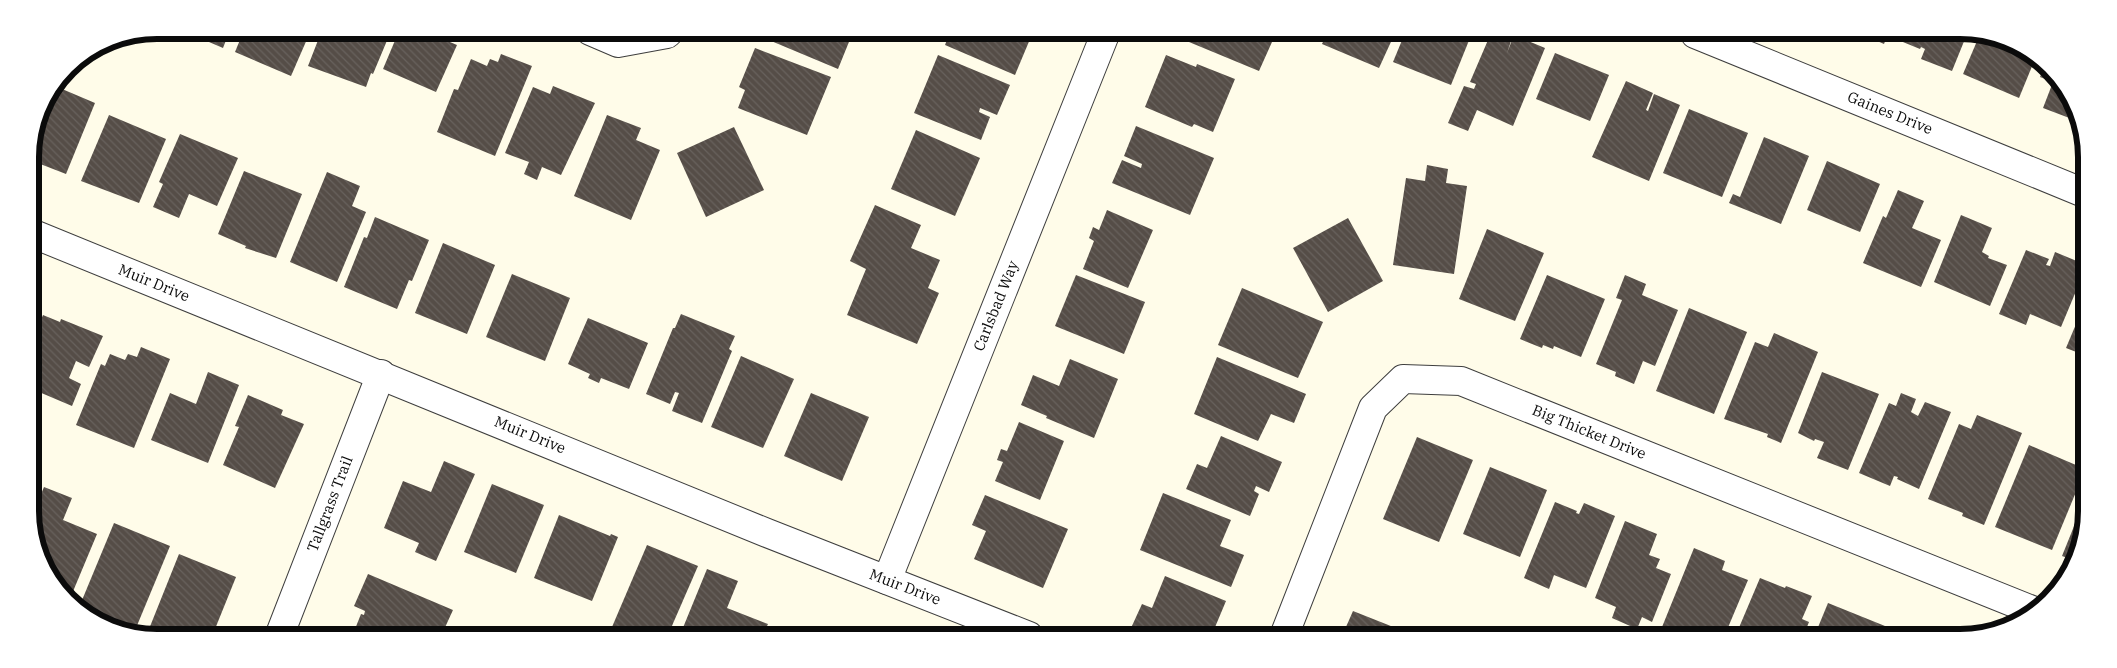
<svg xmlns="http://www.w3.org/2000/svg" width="2117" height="668" font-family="'IBM Plex Serif',serif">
<defs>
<pattern id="building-back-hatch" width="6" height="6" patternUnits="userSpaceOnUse" patternTransform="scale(1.25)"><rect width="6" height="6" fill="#554d47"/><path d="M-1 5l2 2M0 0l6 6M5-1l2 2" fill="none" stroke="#68625d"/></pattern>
</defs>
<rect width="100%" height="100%" fill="#fffce9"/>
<g fill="url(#building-back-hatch)">
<path d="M181,30H230L223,48Z"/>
<path d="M244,30H311L291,76L235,52Z"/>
<path d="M322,30L391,31L373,74L371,73L366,87L308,66Z"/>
<path d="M399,31H424L457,45L436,92L383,69Z"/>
<path d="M766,31L808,32H853L838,69L764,38Z"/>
<path d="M950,32H1033L1015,75L945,45Z"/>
<path d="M1193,32L1260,33H1276L1259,71L1189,42Z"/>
<path d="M1327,33H1395L1379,68L1322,44Z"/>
<path d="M1405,33H1472L1451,85L1393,62Z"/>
<path d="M1491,33H1507L1513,35L1507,53L1514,35L1545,48L1513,126L1477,110L1468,131L1448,123L1464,86L1474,89L1476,84L1470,82Z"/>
<path d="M1861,34H1888L1884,44Z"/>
<path d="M1900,34H1967L1952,71L1921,59L1925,49L1921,47L1920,49L1898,40Z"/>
<path d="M1980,34H1993L2035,59L2019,98L1963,74Z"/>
<path d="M755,48L831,77L807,135L738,108L745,90L739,87Z"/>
<path d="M1555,53L1609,75L1590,121L1536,99Z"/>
<path d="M501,54L532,66L495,156L437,132L454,89L458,90L471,59L487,66L490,59L498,62Z"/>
<path d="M938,55L1010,85L997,115L980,108L979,112L990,117L981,140L914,113Z"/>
<path d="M1166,55L1196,67L1197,64L1235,79L1213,132L1194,124L1192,127L1145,107Z"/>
<path d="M2045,65L2050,67L2078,120L2073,118L2072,119L2043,108L2053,82L2040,77Z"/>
<path d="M1626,81L1653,93L1646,110L1648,111L1654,94L1680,105L1649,181L1592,157Z"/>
<path d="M55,86L95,103L66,174L30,160V149L40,108Z"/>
<path d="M553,86L595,103L561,175L542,167L537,180L524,174L529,162L505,153L533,87L550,94Z"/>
<path d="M1689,109L1748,133L1722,197L1663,173Z"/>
<path d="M109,115L166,139L139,203L81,181Z"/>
<path d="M607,115L641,128L636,140L660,150L631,220L574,196Z"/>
<path d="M1136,126L1214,158L1190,215L1112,183L1122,160L1141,168L1142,164L1124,156Z"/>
<path d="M734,127L764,190L706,217L677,153Z"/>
<path d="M916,130L980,158L955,216L891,189Z"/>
<path d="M180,134L238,158L217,206L189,194L179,218L153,207L163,184L159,182Z"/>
<path d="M1764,137L1809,156L1781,224L1729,203L1733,194L1740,197Z"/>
<path d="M1827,161L1880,184L1860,232L1807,210Z"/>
<path d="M1427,165L1448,169L1446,183L1467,186L1454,274L1393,265L1406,178L1425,181Z"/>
<path d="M244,171L302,194L276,258L245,248L246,246L218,234Z"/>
<path d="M327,172L360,186L352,206L366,212L337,282L290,262Z"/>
<path d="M1898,190L1924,201L1912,228L1941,240L1921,287L1863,263L1883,216L1886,218Z"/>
<path d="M875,205L921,225L911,248L940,260L928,288L939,293L917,344L847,315L866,269L850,261Z"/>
<path d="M1107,210L1153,230L1128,288L1083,269L1094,241L1089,238L1093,227L1099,230Z"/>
<path d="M1961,215L1992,228L1982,252L1989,256L1988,258L2007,265L1990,306L1934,282Z"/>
<path d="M375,217L429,240L412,281L409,280L397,309L344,287L364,237L367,238Z"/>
<path d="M1348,218L1383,281L1328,312L1293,248Z"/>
<path d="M1487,229L1544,253L1515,321L1459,299Z"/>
<path d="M443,243L495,265L467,334L415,313Z"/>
<path d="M2026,250L2049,259L2046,265L2050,266L2055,252L2084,264V272L2061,327L2030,314L2026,325L1999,314Z"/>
<path d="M512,274L570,298L545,361L486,337Z"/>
<path d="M1076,275L1145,302L1124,354L1055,326Z"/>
<path d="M1547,275L1605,299L1581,357L1554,346L1553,349L1543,345L1542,348L1520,339Z"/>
<path d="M1625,275L1646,284L1642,295L1678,310L1655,366L1643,361L1634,384L1615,376L1616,372L1596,364L1622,300L1616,298Z"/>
<path d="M1242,288L1323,322L1298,378L1218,345Z"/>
<path d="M2084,305V355L2066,348Z"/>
<path d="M1689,308L1747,332L1714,414L1656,391Z"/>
<path d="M681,314L735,336L729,349L732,351L702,423L672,411L679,393L675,392L670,404L646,394L673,328H675Z"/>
<path d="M43,315L60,322L61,319L103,336L89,367L76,361L69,378L81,384L72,406L32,389L31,343Z"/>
<path d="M588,318L648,343L629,389L601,378L599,383L588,378L590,374L568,364Z"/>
<path d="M1774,333L1818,352L1781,443L1767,437L1768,434L1724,419L1755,342L1768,347Z"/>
<path d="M141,347L170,359L134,448L76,425L101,364L105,366L110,354L125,360L128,354L137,357Z"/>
<path d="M741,356L794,379L763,448L711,427Z"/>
<path d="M1217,357L1306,394L1294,423L1271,414L1258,441L1194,414Z"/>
<path d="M1070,359L1118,379L1094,438L1046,418L1047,416L1021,405L1033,375L1059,386Z"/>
<path d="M208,372L239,385L208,463L151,440L170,393L196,404Z"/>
<path d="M1822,372L1879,394L1848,470L1817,458L1824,442L1815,439L1814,441L1798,433Z"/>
<path d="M811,393L869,417L842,481L784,456Z"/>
<path d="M1901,393L1916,399L1911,412L1918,416L1925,402L1951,412L1919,489L1897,479L1898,477L1894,476L1890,486L1859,473L1889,403L1896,406Z"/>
<path d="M248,395L283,410L281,415L304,424L275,488L223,465L239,427L235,426Z"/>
<path d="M1977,415L2022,433L1984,525L1962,516L1963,513L1928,499L1959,424L1971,429Z"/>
<path d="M1019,422L1064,441L1040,500L995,481L1003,462L997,460L1001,449L1007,451Z"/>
<path d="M1221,436L1282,462L1269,492L1256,486L1254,491L1259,494L1250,516L1186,489L1197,464L1207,468Z"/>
<path d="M1417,437L1473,460L1439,542L1383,519Z"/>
<path d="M2029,445L2083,468V475L2052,550L1995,527Z"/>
<path d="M444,461L475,474L436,561L415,552L419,543L384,528L403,481L431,492Z"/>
<path d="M1490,467L1547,490L1520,557L1463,534Z"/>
<path d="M492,484L544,505L516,573L464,552Z"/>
<path d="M44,487L72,498L63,520L97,534L69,601L32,536V528L39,511L35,509Z"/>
<path d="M1163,493L1231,520L1220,546L1244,555L1231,587L1140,550Z"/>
<path d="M985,495L1068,529L1043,588L974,559L986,531L972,525Z"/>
<path d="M1555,502L1577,511L1576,513L1579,514L1584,503L1615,516L1586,588L1554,575L1549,589L1524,578Z"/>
<path d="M2083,504V544L2075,561L2062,556Z"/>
<path d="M559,515L610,536L611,534L618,537L592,601L534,578Z"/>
<path d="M1625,521L1657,534L1649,555L1660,559L1656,568L1671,574L1652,622L1642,617L1637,629L1612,618L1616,607L1595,598Z"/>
<path d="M114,523L170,546L136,628L80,605Z"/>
<path d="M647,545L698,566L668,635H631L612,627Z"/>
<path d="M1694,548L1725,561L1722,570L1748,580L1724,637H1674L1660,632Z"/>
<path d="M179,554L236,577L213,634H147Z"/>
<path d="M707,569L738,581L727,608L768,624L763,635H680Z"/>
<path d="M368,574L453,610L442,634H353L361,614L364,615L365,611L354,606Z"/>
<path d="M1165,576L1226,601L1213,632L1201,627L1199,631L1204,633L1202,636H1149L1131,628L1142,604L1152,608Z"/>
<path d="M1760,578L1785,588L1786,586L1812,596L1802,619L1809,622L1803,637H1735Z"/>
<path d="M1828,603L1885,626L1880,638L1814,637Z"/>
<path d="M1353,611L1411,634L1410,637L1342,636Z"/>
</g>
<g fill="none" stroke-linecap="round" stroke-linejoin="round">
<g stroke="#3e3e3e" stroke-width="30">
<g id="minor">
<path d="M590,31L618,43L667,34L670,31"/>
<path d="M1695,34L2084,193"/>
<path d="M31,233L767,533L1029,636"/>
<path d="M887,580L1106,32"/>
<path d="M280,634L381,374"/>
<path d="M1284,636L1373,408L1403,379L1461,381L2037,612"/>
</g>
</g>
<use href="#minor" stroke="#fff" stroke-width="28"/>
</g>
<g text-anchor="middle" stroke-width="5" stroke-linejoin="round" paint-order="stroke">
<g font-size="15" fill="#0b0b0b" stroke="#fff">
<text transform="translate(1890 113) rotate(22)" y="5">Gaines Drive</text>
<text transform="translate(154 283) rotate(22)" y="5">Muir Drive</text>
<text transform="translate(996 306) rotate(-68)" y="5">Carlsbad Way</text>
<text transform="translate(1589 432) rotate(22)" y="5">Big Thicket Drive</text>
<text transform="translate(530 435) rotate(22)" y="5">Muir Drive</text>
<text transform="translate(330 504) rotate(-69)" y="5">Tallgrass Trail</text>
<text transform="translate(905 587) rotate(21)" y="5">Muir Drive</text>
</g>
</g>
<path d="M0 0H2117V668H0ZM157 39H1960A118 118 0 0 1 2078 157V511A118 118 0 0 1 1960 629H157A118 118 0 0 1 39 511V157A118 118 0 0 1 157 39Z" fill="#fff" fill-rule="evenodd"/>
<path fill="none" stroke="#0b0b0b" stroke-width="6" d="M157 39H1960A118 118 0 0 1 2078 157V511A118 118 0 0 1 1960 629H157A118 118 0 0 1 39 511V157A118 118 0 0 1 157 39Z"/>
</svg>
